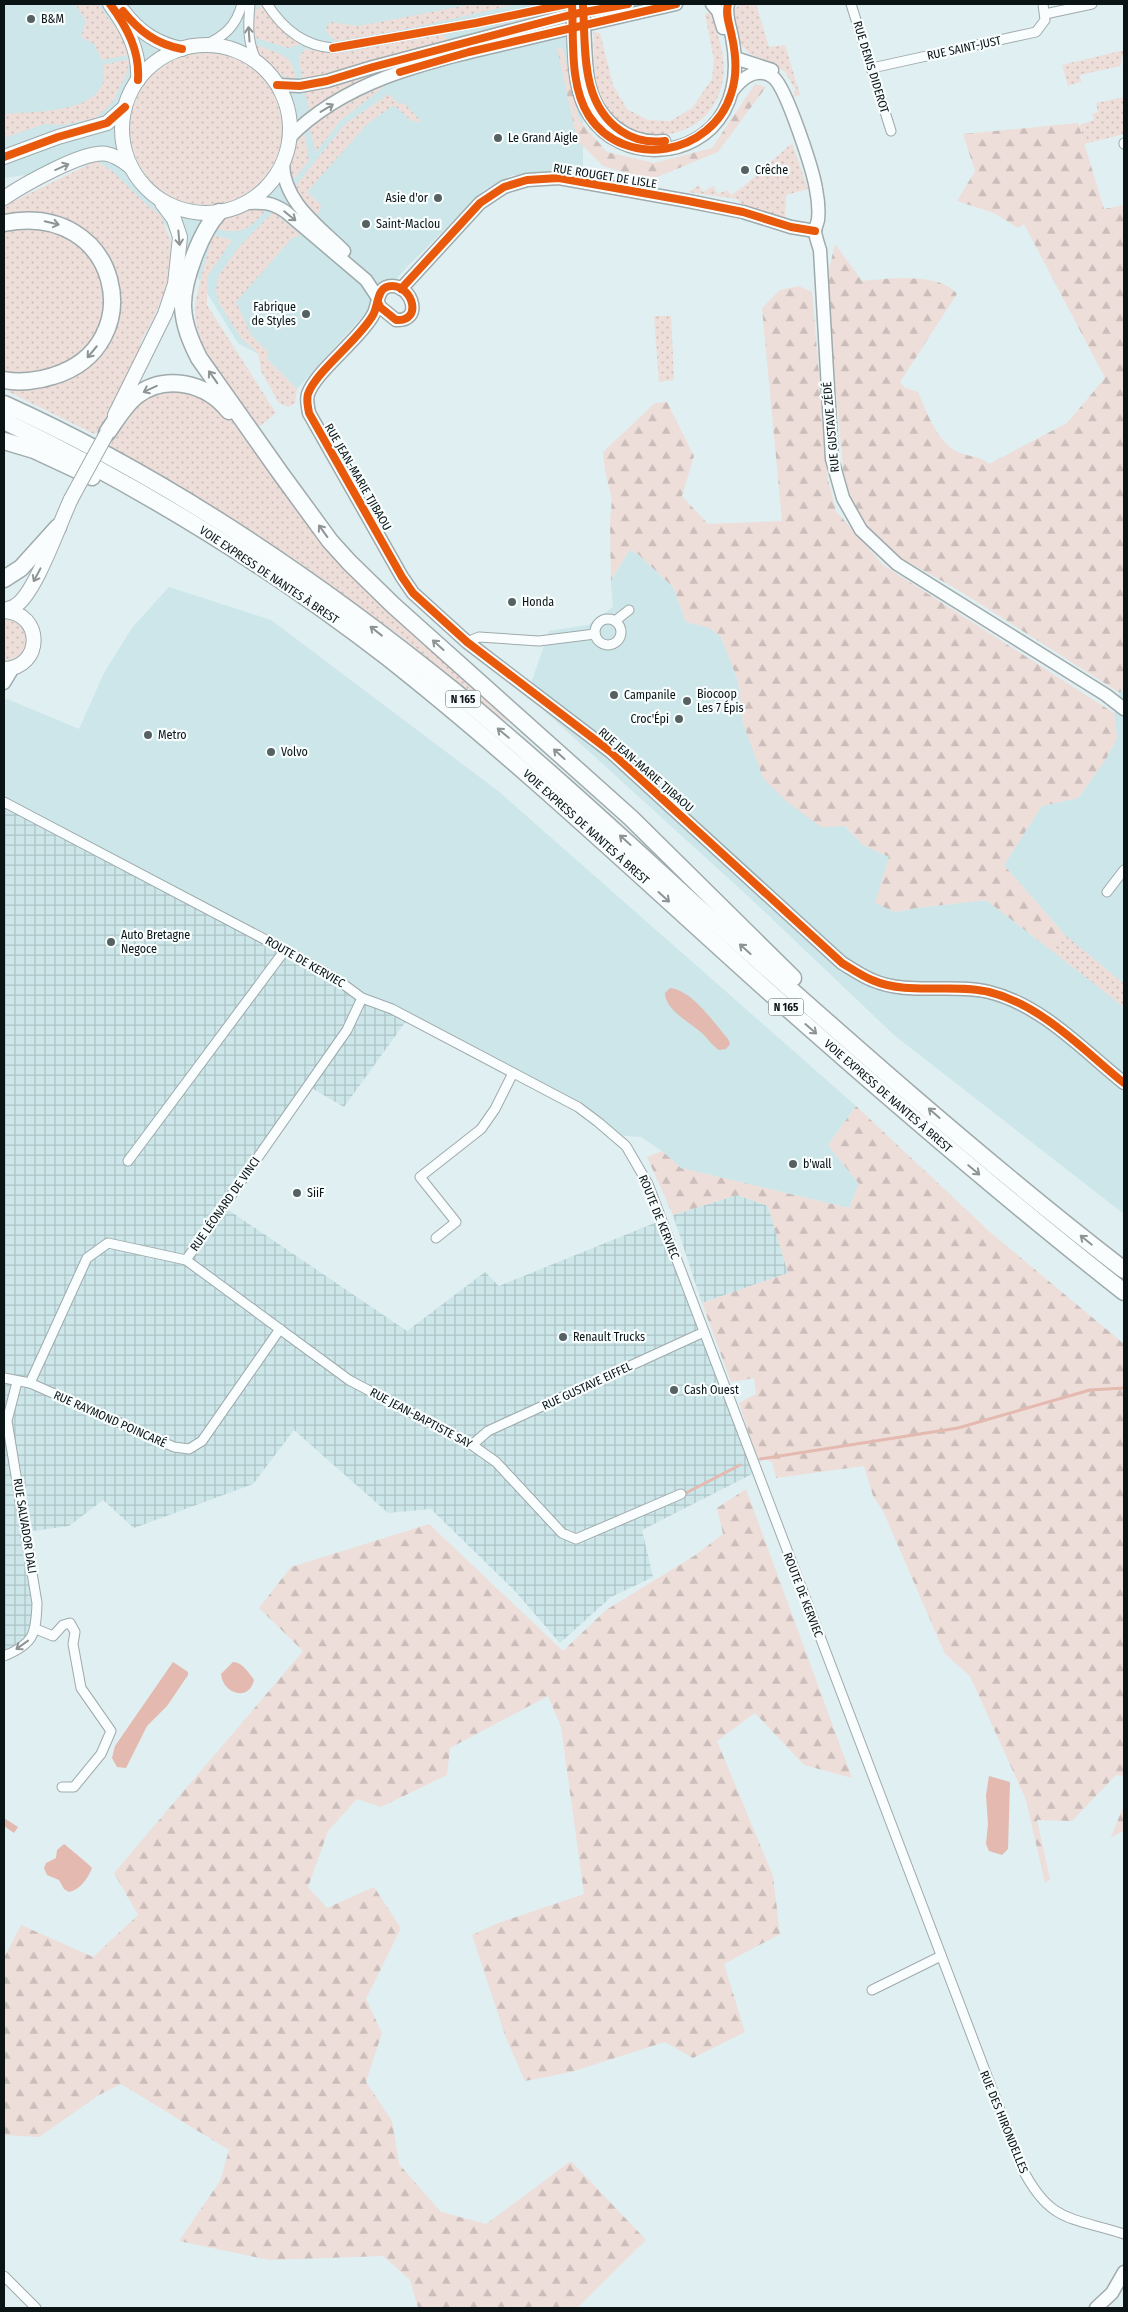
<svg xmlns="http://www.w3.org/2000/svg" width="1128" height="2312" font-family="'Fira Sans Condensed',sans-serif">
<defs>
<pattern id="industrial-grid" width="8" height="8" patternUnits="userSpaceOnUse" patternTransform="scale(1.25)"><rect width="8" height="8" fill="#cce6e9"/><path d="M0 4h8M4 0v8" fill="none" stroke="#aec4c7"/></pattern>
<pattern id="grass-dots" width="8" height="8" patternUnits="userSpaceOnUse" patternTransform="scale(1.25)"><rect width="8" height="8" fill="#eededa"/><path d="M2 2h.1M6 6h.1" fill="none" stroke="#cbbeba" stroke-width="1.8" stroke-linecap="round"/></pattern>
<pattern id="forest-firs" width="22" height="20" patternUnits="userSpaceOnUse" patternTransform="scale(1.25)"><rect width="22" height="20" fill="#eededa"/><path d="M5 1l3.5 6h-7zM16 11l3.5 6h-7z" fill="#cbbeba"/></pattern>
</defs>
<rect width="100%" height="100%" fill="#e0eff1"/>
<g fill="#cce6e9">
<path d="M4,4H572L583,104V176L512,175L484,190L406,268L297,389L266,358L238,343L166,226L102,164L4,178Z"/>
<path d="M629,550L638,554L673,587L686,622L710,628L721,637L738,681L743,723L863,845L889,857L895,912L917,908L986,900L1052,951L1065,935L1004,865L1042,806L1078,798L1106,759L1117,738L1114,713L1120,693L1124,688V1214L894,1035L749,897L527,695L549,631L588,625L613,607L611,581Z"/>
<path d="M169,587L271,620L498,791L856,1106L828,1145L859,1184L849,1208L681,1168L662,1151L641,1137L614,1135L598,1122L4,802V701L7,699L79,729L104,673L132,628Z"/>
</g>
<g fill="url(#industrial-grid)">
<path d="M4,802L285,950L362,998L409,1017L344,1107L308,1086L224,1207L407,1331L485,1272L499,1286L662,1220L756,1472L642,1530L653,1577L611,1597L560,1643L515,1591L431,1509L388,1513L294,1430L253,1484L134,1528L103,1500L69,1526L26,1532L36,1629L4,1656Z"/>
<path d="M737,1195L768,1206L788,1273L702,1303L673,1215Z"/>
</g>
<g fill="url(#grass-dots)">
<path d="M75,4H98L120,34L129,55L102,60L94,44L81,37L86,21Z"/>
<path d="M262,4L283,31L301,44L288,48L252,37L255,11Z"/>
<path d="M473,4H518L416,27L339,41L332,38L326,31L327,25L331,22L358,26Z"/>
<path d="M740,4H756L769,47L785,45L800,95L793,97L795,89L785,72L770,62L750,54L741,45L732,12Z"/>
<path d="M710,12C717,32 727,57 723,79C718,113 691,135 657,135C645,134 632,132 621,124C612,118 604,103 599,93C594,80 594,48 593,32L600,33L613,85L627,109L648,120L670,121L692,108L712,79L714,60L705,14Z"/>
<path d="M444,33L446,40L342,73L302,80L299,57L305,49L342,53Z"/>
<path d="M254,44C276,53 294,53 296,80C280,79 259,59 254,44Z"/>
<path d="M1124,50L1120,66L1080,75L1081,82L1068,86L1062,65Z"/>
<circle cx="206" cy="129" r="76"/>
<path d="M130,59L126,75L112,103L96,118L62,125L44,124L4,138V114C34,111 114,115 103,65Z"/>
<path d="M363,78V80L309,111L305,91Z"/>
<path d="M386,85L340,121L316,152L309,126L353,100Z"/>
<path d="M389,94L399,104L404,103L422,122L411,121L394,105L368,123L307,192L321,205L318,215L306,205L294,188L345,124Z"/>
<path d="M1124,97V134L1084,144L1079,125L1094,120L1092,114L1098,112L1096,103Z"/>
<path d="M304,132L309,161L289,184C285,168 294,143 304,132Z"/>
<path d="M792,143L808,189L786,195L785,219L741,205L738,199L688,192L699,185L703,192L713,186L718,194L727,190L731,195L743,187Z"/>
<path d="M96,161L111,170L145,203L161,216L171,242L167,287L152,321L141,341L138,360L97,433L94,434L9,392L10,387L43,385L80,373L111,338L119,301L112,267L96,240L69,221L37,213L4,215V206Z"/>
<path d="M254,207L267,209C247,231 244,234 214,229L221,220Z"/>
<path d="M273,212L301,235L291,239L236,302L251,335L269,353L266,358L297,389L295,403L289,407L279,403L261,371L258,353L241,338L219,303L216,290L219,275L238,248Z"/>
<path d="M44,228C56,234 70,239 80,248C106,271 110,316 90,343C88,347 85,353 81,355C60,370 29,377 4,372V231Z"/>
<path d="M212,235L232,240L207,277V305L276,413L259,427C235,394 193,350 195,307C197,288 208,255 212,235Z"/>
<path d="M654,316H671L674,380L659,382Z"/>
<path d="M178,389C201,397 214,403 231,420L333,557L413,633L510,717L507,722L404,639L300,563L109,445C131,412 135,394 178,389Z"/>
<path d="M4,619C24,620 33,641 19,656L4,662Z"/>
<path d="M1065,935L1124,984V1007L1052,951Z"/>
</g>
<g fill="url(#forest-firs)">
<path d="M557,48L563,49L579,120L607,152L654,163L712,148L755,84L766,87L718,152L650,180L603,166L577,140Z"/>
<path d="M1078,123L1104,209L1124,205V688L1120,693L955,588L902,559L866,528L845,490L826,282L835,244L862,281C887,279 940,272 957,294L900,382L905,388L918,392C927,413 937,443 960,453C970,457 982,456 989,464L1067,423L1105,378L1024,224L1018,228L994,213L957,201L975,171L963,134Z"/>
<path d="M799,286L812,292L828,480L836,511L883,565L1114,713L1117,738L1106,759L1078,798L1042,806L1004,865L1065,935L1052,951L986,900L917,908L895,912L875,903L889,857L863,845L845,826L821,827L786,801L763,778L743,723L738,681L721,637L710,628L686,622L673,587L638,554L629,550L611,581L610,522L612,500L605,471L603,452L655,403L667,402L694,456L682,496L708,524L782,521L762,308L780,290Z"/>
<path d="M856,1106L990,1232L1124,1344V1776L1116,1775L1072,1821L1037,1820L1050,1879L1045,1883L1026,1800L970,1676L945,1654L883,1511L873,1496L864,1466L776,1478L772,1462L756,1456L739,1403L756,1394L754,1378L731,1382L702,1303L788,1273L768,1206L737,1195L673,1215L647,1157L662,1151L681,1168L849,1208L859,1184L828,1145Z"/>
<path d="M746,1489L852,1778L804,1765L755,1713L717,1741L773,1876L780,1934L724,1964L745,2032L693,2058L665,2042L571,2072L525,2081L506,2038L472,1935L498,1923L584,1894L561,1727L548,1696L450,1748L447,1775L381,1807L357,1799L328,1831L308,1887L327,1908L374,1887L401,1928L366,1999L382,2033L366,2082L392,2121L399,2164L441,2212L486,2224L571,2161L646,2240L577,2308H418L410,2280L383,2256L269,2260L179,2241L220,2181L229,2150L121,2084L99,2095L39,2137L4,2135V1958L21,1925L93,1957L138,1915L114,1873L303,1651L259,1608L291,1567L429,1524L563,1651L606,1610L694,1556L723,1534L717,1508Z"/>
<path d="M1124,1805V1830L1111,1838V1837Z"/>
</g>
<g fill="#e3b9b0">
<path d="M670,988C692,990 714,1023 728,1039L730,1044L726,1049L719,1050C712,1045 708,1039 702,1033C691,1023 665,1010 665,993Z"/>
<path d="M173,1662L188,1672V1675L167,1706L147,1726L126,1768L117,1767L112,1758L115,1746Z"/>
<path d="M233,1662C242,1662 249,1673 254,1680C249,1702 223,1694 221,1674Z"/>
<path d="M989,1776L1010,1782L1008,1849L1002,1855L989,1851L986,1844L988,1824L986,1795Z"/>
<path d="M4,1818L18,1827L14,1833L4,1826Z"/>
<path d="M64,1844C68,1847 91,1866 92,1868C88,1878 80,1890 69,1892L64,1889L59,1880L47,1875L44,1868L46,1863L56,1858L57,1850Z"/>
</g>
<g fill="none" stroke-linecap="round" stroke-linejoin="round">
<g stroke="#e3b9b0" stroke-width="3">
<path d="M760,1459L958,1428L1090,1390L1124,1388"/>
<path d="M682,1495L740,1465"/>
</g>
<g stroke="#9faaac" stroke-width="11">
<g id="street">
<path d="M250,4C248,26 247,44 258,63"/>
<path d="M267,4C283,29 304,46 333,48L476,23L567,4"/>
<path d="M851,4L891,131"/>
<path d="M1045,14L1092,4"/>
<path d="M205,45C225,36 236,26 242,4"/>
<path d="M872,68L1036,32L1045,20L1043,4"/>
<path d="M1124,143V144"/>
<circle cx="608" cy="632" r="13"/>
<path d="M615,621L629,610"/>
<path d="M467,642L479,637L539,641L595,634"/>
<path d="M4,802L285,950L335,978L362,998L392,1009L578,1107L598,1122L626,1146L648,1184L1022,2168C1050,2223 1071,2217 1124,2234"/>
<path d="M1107,892L1124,870"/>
<path d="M128,1161L285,950"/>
<path d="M436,1238L456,1222L420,1177L481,1129L495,1109L513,1073"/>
<path d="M186,1260L349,1380L472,1445L496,1462L562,1533L576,1539L681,1494"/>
<path d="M4,1378L30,1383L87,1258L108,1243L186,1260L347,1030L362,998"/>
<path d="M30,1383L174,1447L189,1449L202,1441L280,1329"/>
<path d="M472,1445L488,1431L704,1332"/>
<path d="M36,1629L53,1636L63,1625L70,1623L75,1632L73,1644L81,1688L111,1731L101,1754L74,1787H62"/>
<path d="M4,1656C34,1644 36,1634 37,1603L7,1421L17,1382"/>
<path d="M872,1990L941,1956"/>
<path d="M4,2276L36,2308"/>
</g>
</g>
<g stroke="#9faaac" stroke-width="15">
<g id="secondary">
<path d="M712,4L718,11L723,28"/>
<path d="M585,46C586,58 586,72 589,84C597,119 627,145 664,141"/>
<path d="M574,47C575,70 576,96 590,116C621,163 696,161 724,111C736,89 737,62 732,37C730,26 725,15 728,4"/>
<path d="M735,58L772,70"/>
<path d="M277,85L300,86L327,81L373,67L574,14L628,4"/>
<path d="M732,91C742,78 758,65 774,78C787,90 813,170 816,189C818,199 819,211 818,220C817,224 815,228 815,232C816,238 818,244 820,250L832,459L843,498L861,530L897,564L1106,695L1124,709"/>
<path d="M289,138C348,77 437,60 517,41C570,28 623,16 676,4"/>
<path d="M283,163C283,202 319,226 344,251"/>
<path d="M246,203C262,202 272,202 286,212L366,280L378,298"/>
<path d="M401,289L480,203L504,187L527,180L559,178L688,201L743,212L791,227L815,231"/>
<path d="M378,302L380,307L396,320C423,322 413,286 392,286C376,286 379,305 373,315C359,340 316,371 308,394C306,401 308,406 309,413L402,577L413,593L467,642L611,752L842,963C852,969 862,976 872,980C908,996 952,983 989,992C1042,1005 1083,1050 1124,1083"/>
<path d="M4,683L13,668"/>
<path d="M1096,2308L1112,2293L1124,2272"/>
</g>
</g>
<g stroke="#9faaac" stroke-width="16">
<g id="primary">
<path d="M110,4C127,27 140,51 138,80"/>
<path d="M123,11C139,32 157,44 182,49"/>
<circle cx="206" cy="129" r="84"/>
<path d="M4,157L58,137L107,123L125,107"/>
<path d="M4,198C23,185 86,149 107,154C117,156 124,162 131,167"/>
<path d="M115,415L165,314L175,284L180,237L174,219L162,203"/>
<path d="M4,610C7,609 12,608 15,606C35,595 60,522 71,499"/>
<path d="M4,611C44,613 43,668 4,669"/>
</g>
</g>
<g stroke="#9faaac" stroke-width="19">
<g id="highway">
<path d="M219,212C201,231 182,281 183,307C184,326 191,342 199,358L281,474L330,541L349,562L393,605L631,818L793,978"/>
<path d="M4,223C120,200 152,346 53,376C38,381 19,383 4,380"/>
<path d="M4,404C166,477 316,579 454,691C539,761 619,835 700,909C838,1032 978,1157 1124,1270"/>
<path d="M4,421C139,486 268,565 387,657C520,762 643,879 769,992C885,1095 1002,1196 1124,1292"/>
<path d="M107,433C116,420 124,406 136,396C165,373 207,383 229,411"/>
<path d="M4,441L34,450L92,477"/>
<path d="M4,579L21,568L58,527"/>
</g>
</g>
<use href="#street" stroke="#fafdfd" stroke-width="9"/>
<use href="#secondary" stroke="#fafdfd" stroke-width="12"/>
<use href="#primary" stroke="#fafdfd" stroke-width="14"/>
<use href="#highway" stroke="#fafdfd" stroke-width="16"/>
<g stroke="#9faaac" stroke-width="15" stroke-linecap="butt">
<g id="secondary-bridge">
<path d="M572,4L574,47"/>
<path d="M583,4L585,46"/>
</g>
</g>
<g stroke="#9faaac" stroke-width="16" stroke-linecap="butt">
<path id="primary-bridge" d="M71,499L107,433"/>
</g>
<use href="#secondary-bridge" stroke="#fafdfd" stroke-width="12"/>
<use href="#primary-bridge" stroke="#fafdfd" stroke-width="14"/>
<g stroke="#f8fdfe" stroke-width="11">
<g id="cycleway">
<path d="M110,4C127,27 140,51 138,80"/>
<path d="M572,4C574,39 569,85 589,116C625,171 712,155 731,94C737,77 736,55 732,37C730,26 725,15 728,4"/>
<path d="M583,6C586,49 580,103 621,131C634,140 648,143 665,141"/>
<path d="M123,11C139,31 156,44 182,49"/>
<path d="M333,48L476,23L567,4"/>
<path d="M400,72L469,52L676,4"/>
<path d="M277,85L300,86L327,81L373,67L574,14L628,4"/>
<path d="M4,157L58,137L107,123L125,107"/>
<path d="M401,289L480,203L504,187L527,180L559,178L688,201L743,212L791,227L815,231"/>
<path d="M378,302L380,307L396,320C423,322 413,286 392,286C376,286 379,305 373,315C359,340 316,371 308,394C306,401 308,406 309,413L402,577L413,593L467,642L611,752L842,963C852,969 862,976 872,980C908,996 952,983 989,992C1042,1005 1083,1050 1124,1083"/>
</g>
</g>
<use href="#cycleway" stroke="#e8590c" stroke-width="8"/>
</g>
<defs><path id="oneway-shaft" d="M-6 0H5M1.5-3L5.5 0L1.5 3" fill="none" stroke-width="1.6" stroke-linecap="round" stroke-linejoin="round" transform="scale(1.25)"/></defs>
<g stroke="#8e9495">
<use href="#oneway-shaft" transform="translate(249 34) rotate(-94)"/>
<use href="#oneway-shaft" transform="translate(327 108) rotate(-31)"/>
<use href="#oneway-shaft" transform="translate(62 167) rotate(-24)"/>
<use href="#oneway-shaft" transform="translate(290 216) rotate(39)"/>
<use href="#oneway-shaft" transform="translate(52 223) rotate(14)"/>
<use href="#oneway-shaft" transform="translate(179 238) rotate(85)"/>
<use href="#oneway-shaft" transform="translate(92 352) rotate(130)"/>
<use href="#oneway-shaft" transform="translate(213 377) rotate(-125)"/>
<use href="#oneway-shaft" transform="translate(150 389) rotate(155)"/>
<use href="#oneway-shaft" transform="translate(323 531) rotate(-126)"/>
<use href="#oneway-shaft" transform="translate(37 575) rotate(118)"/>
<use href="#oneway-shaft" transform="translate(376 631) rotate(-142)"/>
<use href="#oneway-shaft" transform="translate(438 645) rotate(-138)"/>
<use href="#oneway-shaft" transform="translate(503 733) rotate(-140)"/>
<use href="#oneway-shaft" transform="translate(559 754) rotate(-138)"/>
<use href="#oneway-shaft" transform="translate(625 840) rotate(-138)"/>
<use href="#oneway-shaft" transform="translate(664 897) rotate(42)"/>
<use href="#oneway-shaft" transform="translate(745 949) rotate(-138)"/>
<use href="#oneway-shaft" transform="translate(811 1029) rotate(41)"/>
<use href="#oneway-shaft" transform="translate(934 1113) rotate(-139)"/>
<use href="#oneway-shaft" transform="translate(974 1170) rotate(40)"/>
<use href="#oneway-shaft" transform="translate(1086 1240) rotate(-141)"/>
<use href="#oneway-shaft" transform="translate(22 1645) rotate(144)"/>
</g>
<g fill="#566162" stroke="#f8fdfe" stroke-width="2">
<circle cx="31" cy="19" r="5"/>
<circle cx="498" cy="138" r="5"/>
<circle cx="745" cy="170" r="5"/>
<circle cx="438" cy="198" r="5"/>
<circle cx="366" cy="224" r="5"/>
<circle cx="306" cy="314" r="5"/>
<circle cx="512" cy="602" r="5"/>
<circle cx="614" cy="695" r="5"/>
<circle cx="687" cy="701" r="5"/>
<circle cx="679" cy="719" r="5"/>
<circle cx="148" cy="735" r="5"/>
<circle cx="271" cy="752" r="5"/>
<circle cx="111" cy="942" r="5"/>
<circle cx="793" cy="1164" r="5"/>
<circle cx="297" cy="1193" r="5"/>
<circle cx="563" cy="1337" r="5"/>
<circle cx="674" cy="1390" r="5"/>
</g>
<g text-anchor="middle" stroke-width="4.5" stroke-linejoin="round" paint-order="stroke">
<g fill="#f8fdfe" stroke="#525a5b" stroke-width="1">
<rect x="445.5" y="690.5" width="35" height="17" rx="4"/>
<rect x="768.5" y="998.5" width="35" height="17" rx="4"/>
</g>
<g font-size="11" font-weight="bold" fill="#0b1415">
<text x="463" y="703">N 165</text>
<text x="786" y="1011">N 165</text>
</g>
<g font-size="12" fill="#0b1415" stroke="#f8fdfe" text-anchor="start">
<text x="41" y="23">B&amp;M</text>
<text x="508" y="142">Le Grand Aigle</text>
<text x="755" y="174">Crêche</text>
<text x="428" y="202" text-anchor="end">Asie d'or</text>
<text x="376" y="228">Saint-Maclou</text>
<text x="296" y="311" text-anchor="end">Fabrique<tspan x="296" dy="14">de Styles</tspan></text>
<text x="522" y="606">Honda</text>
<text x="697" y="698">Biocoop<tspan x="697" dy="14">Les 7 Épis</tspan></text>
<text x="624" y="699">Campanile</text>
<text x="669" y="723" text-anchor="end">Croc'Épi</text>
<text x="158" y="739">Metro</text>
<text x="281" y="756">Volvo</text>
<text x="121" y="939">Auto Bretagne<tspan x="121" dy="14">Negoce</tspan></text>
<text x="803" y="1168">b'wall</text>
<text x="307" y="1197">SiiF</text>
<text x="573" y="1341">Renault Trucks</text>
<text x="684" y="1394">Cash Ouest</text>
</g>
<g font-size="12" fill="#0b1415" stroke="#f8fdfe">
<text transform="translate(964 48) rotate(-12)" y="4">RUE SAINT-JUST</text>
<text transform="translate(871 67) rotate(73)" y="4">RUE DENIS DIDEROT</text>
<text transform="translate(605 176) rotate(9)" y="4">RUE ROUGET DE LISLE</text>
<text transform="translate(831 427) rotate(-95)" y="4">RUE GUSTAVE ZÉDÉ</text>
<text transform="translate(358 477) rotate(60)" y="4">RUE JEAN-MARIE TJIBAOU</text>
<text transform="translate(269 575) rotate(34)" y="4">VOIE EXPRESS DE NANTES À BREST</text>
<text transform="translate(646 770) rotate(41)" y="4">RUE JEAN-MARIE TJIBAOU</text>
<text transform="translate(586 827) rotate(42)" y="4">VOIE EXPRESS DE NANTES À BREST</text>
<text transform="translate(305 962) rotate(30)" y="4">ROUTE DE KERVIEC</text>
<text transform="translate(888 1096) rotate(41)" y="4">VOIE EXPRESS DE NANTES À BREST</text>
<text transform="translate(225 1204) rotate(-55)" y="4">RUE LÉONARD DE VINCI</text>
<text transform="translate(659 1217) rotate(68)" y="4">ROUTE DE KERVIEC</text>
<text transform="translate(587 1386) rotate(-25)" y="4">RUE GUSTAVE EIFFEL</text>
<text transform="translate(421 1418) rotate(28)" y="4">RUE JEAN-BAPTISTE SAY</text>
<text transform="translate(110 1419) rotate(24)" y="4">RUE RAYMOND POINCARÉ</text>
<text transform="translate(25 1526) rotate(81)" y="4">RUE SALVADOR DALI</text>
<text transform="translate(803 1595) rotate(69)" y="4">ROUTE DE KERVIEC</text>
<text transform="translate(1004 2122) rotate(68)" y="4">RUE DES HIRONDELLES</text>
</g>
</g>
<rect width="1128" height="2312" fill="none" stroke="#0b1415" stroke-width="10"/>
</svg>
